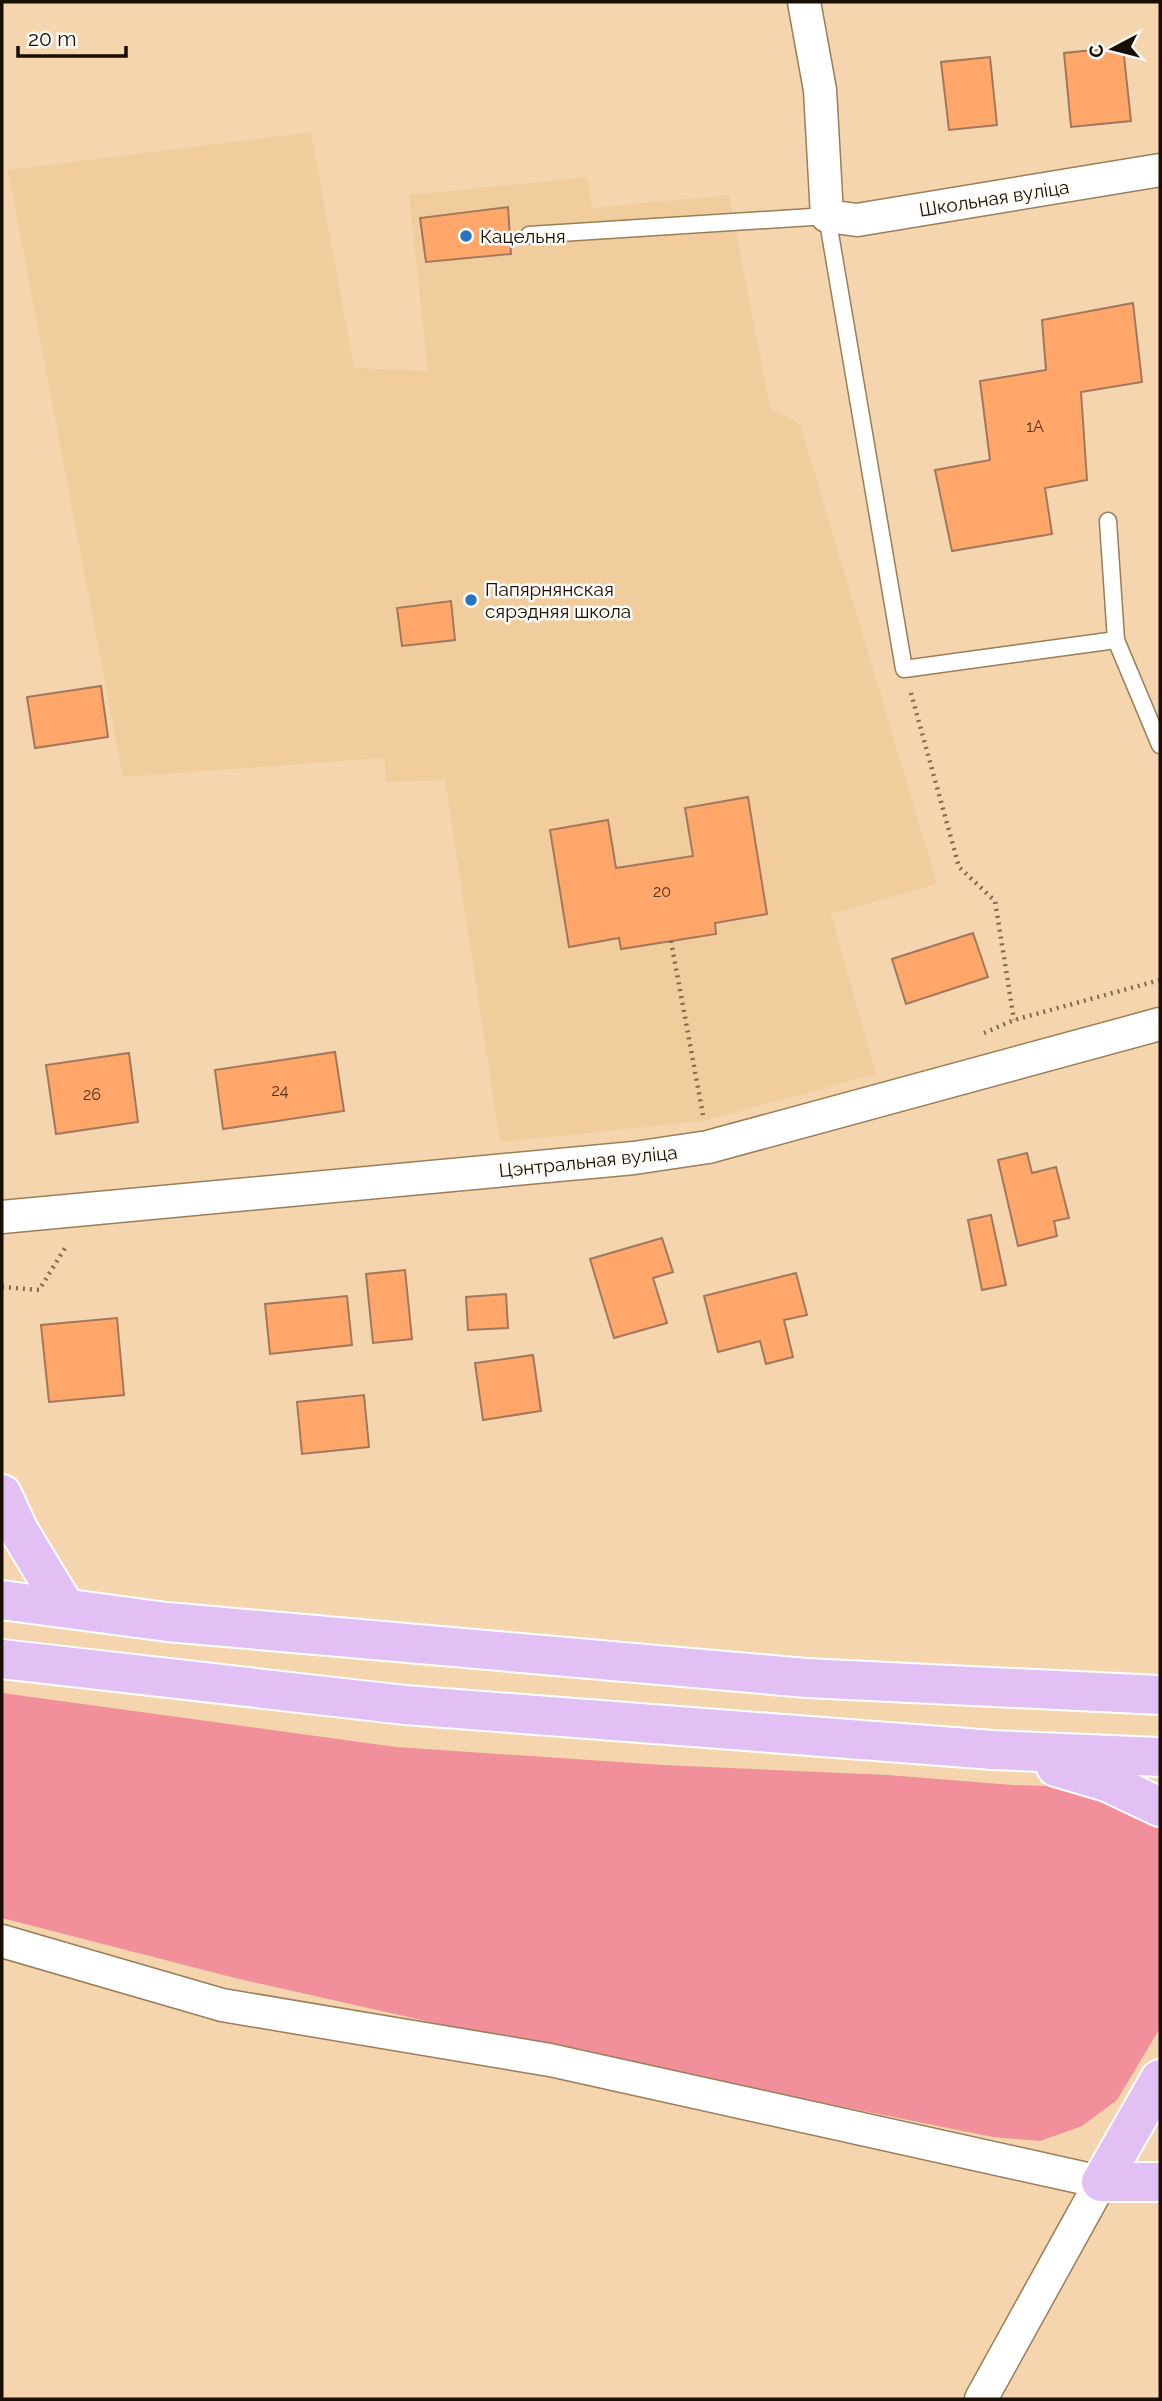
<svg xmlns="http://www.w3.org/2000/svg" width="1162" height="2401" font-family="Raleway,sans-serif">
<rect width="100%" height="100%" fill="#f4d5ad"/>
<path fill="#f1cd9e" d="M311,132L354,368L428,371L409,195L587,177L592,208L729,195L770,408L800,424L937,884L831,914L876,1074L703,1121L500,1142L445,780L386,782L384,758L123,777L8,170Z"/>
<path fill="#f1909a" d="M2,1693L396,1747L664,1765L888,1775L1013,1785L1083,1787L1160,1822V2028L1117,2100L1082,2126L1040,2141L993,2137L528,2044L235,1978L2,1918Z"/>
<g fill="#ffa66a" stroke="#a1785e" stroke-width="2">
<path d="M1123,47L1131,121L1071,127L1064,53Z"/>
<path d="M990,57L997,125L949,130L941,62Z"/>
<path d="M508,207L511,254L426,262L420,218Z"/>
<path d="M1133,303L1142,382L1081,392L1087,480L1045,488L1052,534L952,551L935,470L990,460L980,381L1046,370L1042,320Z"/>
<path d="M451,601L455,640L402,646L397,608Z"/>
<path d="M101,686L108,737L35,748L27,697Z"/>
<path d="M748,797L767,914L715,923L716,934L621,949L619,938L569,947L550,830L608,820L616,868L693,856L685,808Z"/>
<path d="M973,933L988,977L906,1004L892,959Z"/>
<path d="M335,1052L344,1111L223,1129L215,1070Z"/>
<path d="M129,1053L138,1122L56,1134L46,1065Z"/>
<path d="M1027,1153L1032,1173L1056,1167L1069,1218L1054,1221L1057,1236L1018,1246L998,1160Z"/>
<path d="M991,1215L1006,1285L982,1290L968,1220Z"/>
<path d="M662,1238L673,1272L653,1278L667,1323L614,1338L590,1259Z"/>
<path d="M405,1270L412,1339L373,1343L366,1274Z"/>
<path d="M796,1273L807,1315L784,1320L793,1357L766,1364L760,1341L718,1352L704,1296Z"/>
<path d="M506,1294L508,1328L468,1330L466,1297Z"/>
<path d="M347,1296L352,1345L270,1354L265,1304Z"/>
<path d="M117,1318L124,1395L49,1402L41,1325Z"/>
<path d="M533,1355L541,1411L483,1420L475,1363Z"/>
<path d="M364,1395L369,1447L302,1454L297,1402Z"/>
</g>
<g fill="none" stroke-linecap="round" stroke-linejoin="round">
<g stroke="#9a7e58" stroke-width="19">
<g id="service">
<path d="M529,235L827,216L904,669L1116,640"/>
<path d="M1108,521L1116,640L1160,745"/>
</g>
</g>
<g stroke="#9a7e58" stroke-width="35">
<g id="minor">
<path d="M804,2L820,90L827,216L857,220L1160,170"/>
<path d="M2,1217L634,1158L708,1147L1160,1024"/>
<path d="M2,1941L222,2005L550,2060L1101,2182L981,2399"/>
</g>
</g>
<g stroke="#fff" stroke-width="42">
<g id="trunk">
<path d="M2,1494L19,1531L65,1607"/>
<path d="M2,1600L167,1622L807,1678L1160,1695"/>
<path d="M2,1659L405,1705L993,1750L1160,1757"/>
<path d="M1056,1767L1107,1782L1160,1807"/>
<path d="M1160,2079L1101,2182H1160"/>
</g>
</g>
<g stroke="#7f6b52" stroke-width="4.5" stroke-dasharray="2 5" stroke-linecap="butt">
<path d="M911,693L959,867L995,901L1014,1020"/>
<path d="M671,941L703,1115"/>
<path d="M984,1033L1014,1020L1160,980"/>
<path d="M2,1287L39,1290L65,1248H69"/>
</g>
<use href="#service" stroke="#fff" stroke-width="16"/>
<use href="#minor" stroke="#fff" stroke-width="32"/>
<use href="#trunk" stroke="#e2c0f3" stroke-width="38"/>
</g>
<g fill="#2972c2" stroke="#fefbf7" stroke-width="2.5">
<circle cx="466" cy="236" r="7"/>
<circle cx="471" cy="600" r="7"/>
</g>
<g text-anchor="middle" stroke-width="5" stroke-linejoin="round" paint-order="stroke">
<g font-size="16" fill="#52341c">
<text x="1035" y="432">1А</text>
<text x="662" y="897">20</text>
<text x="280" y="1096">24</text>
<text x="92" y="1100">26</text>
</g>
<g font-size="19" fill="#180e02" stroke="#fefbf7">
<text transform="translate(994 198) rotate(-9)" y="7">Школьная вуліца</text>
<text transform="translate(588 1161) rotate(-6)" y="7">Цэнтральная вуліца</text>
</g>
<g font-size="19" fill="#180e02" stroke="#fefbf7" text-anchor="start">
<text x="480" y="243">Кацельня</text>
<text x="485" y="596">Папярнянская<tspan x="485" dy="22">сярэдняя школа</tspan></text>
</g>
</g>
<rect width="1162" height="2401" fill="none" stroke="#180e02" stroke-width="7"/>
<g transform="translate(1113 49) rotate(263)" stroke="#fefbf7" stroke-width="5" paint-order="stroke">
<path d="M0-5L12 26L0 18L-12 26Z" fill="#180e02"/>
<text y="-10" font-size="19" font-weight="bold" text-anchor="middle" fill="#180e02">С</text>
</g>
<path d="M18 46v10h108v-10" fill="none" stroke="#180e02" stroke-width="3.5"/>
<text x="28" y="46" font-size="21" fill="#180e02" stroke="#fefbf7" stroke-width="5" paint-order="stroke">20 m</text>
</svg>
